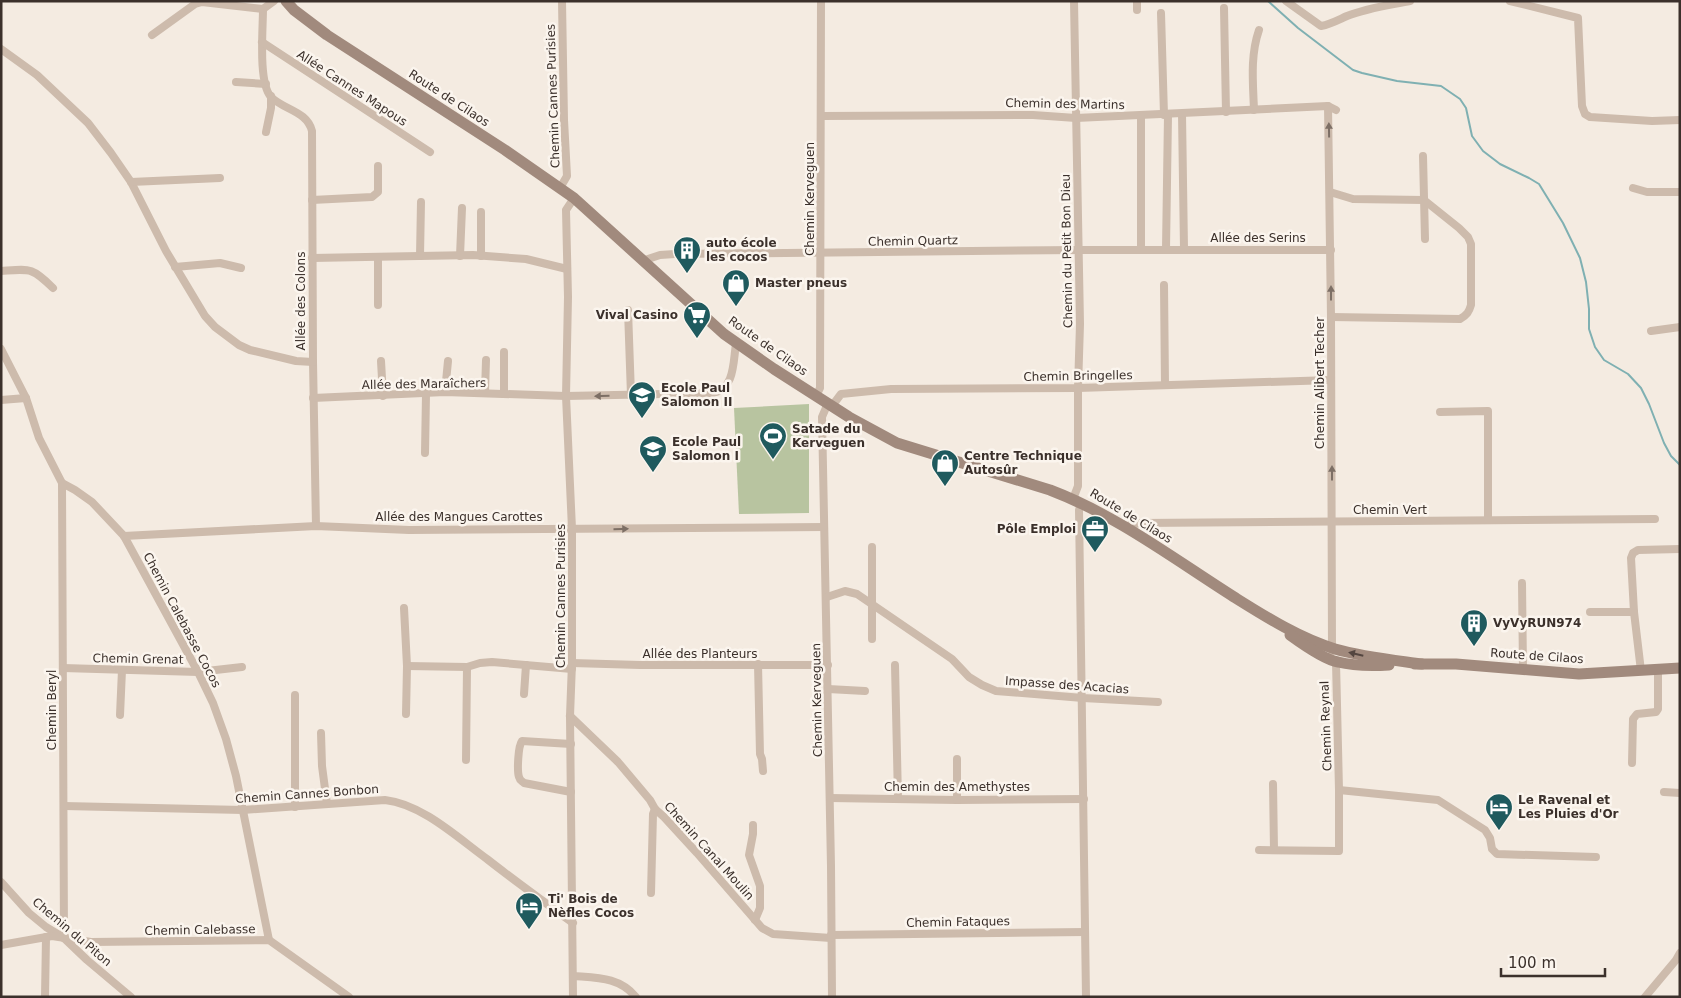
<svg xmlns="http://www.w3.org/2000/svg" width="1681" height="998" font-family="'DejaVu Sans',sans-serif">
<rect width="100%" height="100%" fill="#f4ebe1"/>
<path fill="#b8c4a0" d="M809,404V513L739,514L734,408Z"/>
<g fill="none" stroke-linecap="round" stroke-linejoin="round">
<path stroke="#7fb0b2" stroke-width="2" d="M1268,1L1298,28L1353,70L1362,73L1397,81L1441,86L1460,99L1466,108L1472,136L1483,151L1500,164L1529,178L1539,184L1563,223L1580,258L1586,282L1589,309V329L1595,347L1604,360L1628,374L1641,388L1649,404L1664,443L1671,456L1680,465"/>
<g stroke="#cdbbac" stroke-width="8">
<path d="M274,1L263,9C263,29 258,83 271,97C284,110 307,111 312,131L313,362L316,526"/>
<path d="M1286,1L1321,26C1331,24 1338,20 1347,16C1367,8 1390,5 1410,1"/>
<path d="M1510,1L1578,18L1582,106L1585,114L1590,117L1652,121L1680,120"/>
<path d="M1224,8L1226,112"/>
<path d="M1137,10V1"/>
<path d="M1161,13L1164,115"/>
<path d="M152,35L195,4L202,2L263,9"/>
<path d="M262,42L430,152"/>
<path d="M1,49L37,75L88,123L111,153L131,182L166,251L205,316L215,327L239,345L250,350L296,361L313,362"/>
<path d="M236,82L266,84"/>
<path d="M1328,106L1331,317L1332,651"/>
<path d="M1254,110C1253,83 1250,56 1259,30"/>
<path d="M1182,114L1184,249"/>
<path d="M822,116L1033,115L1076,118L1328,106L1336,110"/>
<path d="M266,132L271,108V96"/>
<path d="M1423,156L1425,239"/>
<path d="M131,182L220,178"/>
<path d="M560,188L567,176L564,120L562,1"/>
<path d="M1633,188L1647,192H1680"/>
<path d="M1330,192L1353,199L1424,200L1459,228L1468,237L1471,244V305C1469,312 1467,315 1460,319L1331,317"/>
<path d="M312,200L372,197L378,192V166"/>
<path d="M481,212V256"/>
<path d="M1141,249V116"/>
<path d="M1166,249L1168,115"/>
<path d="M420,256L421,202"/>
<path d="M460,256L462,208"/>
<path d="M378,257V305"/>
<path d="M312,258L473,255L526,259L567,269"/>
<path d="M642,261L660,255L675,254L1079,250H1331"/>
<path d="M175,267L220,263L241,268"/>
<path d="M1,271C30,269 32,267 53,288"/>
<path d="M1164,285L1165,385"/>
<path d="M628,310L631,395"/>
<path d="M1651,331L1680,327"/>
<path d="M1,349L26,398L39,438L62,483L75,490L92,502L124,536L198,672L213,703L226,739L236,776L269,940"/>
<path d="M381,361L383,396"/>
<path d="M445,392L448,361"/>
<path d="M485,392L486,360"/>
<path d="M504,394V352"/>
<path d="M816,396L820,388L821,1"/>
<path d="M313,398L445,392L566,396L713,393C735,389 733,362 736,344"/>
<path d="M1,400L26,398"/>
<path d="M828,403L822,417L831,866L832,997"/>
<path d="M832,406L841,394L891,389L1078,388L1331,380"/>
<path d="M1440,412L1488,411V520"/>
<path d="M425,453L426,394"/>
<path d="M62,483L64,938"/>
<path d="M1073,499L1078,486V388L1080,324L1074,1"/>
<path d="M1081,503L1079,510L1086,997"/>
<path d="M1128,529L1130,525L1140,523L1655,519"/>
<path d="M124,536L316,526L409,530L824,527"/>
<path d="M872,547V639"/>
<path d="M1522,583L1523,670"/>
<path d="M827,597L845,591L857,594L952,659L969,677L982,685L996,691L1083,698L1158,702"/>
<path d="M404,608L407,666L406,714"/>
<path d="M1590,612H1634"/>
<path d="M572,663L640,665H828"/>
<path d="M758,664L760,754L762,759L763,771"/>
<path d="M895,665L898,799"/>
<path d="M407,666L467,667L480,663L492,662L572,669"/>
<path d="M63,668L198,672L242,667"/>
<path d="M1641,671L1634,612L1631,558L1633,553L1638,550L1680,549"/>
<path d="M828,689L865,691"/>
<path d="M524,694L526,665"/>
<path d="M295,695V807"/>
<path d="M120,715L122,670"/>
<path d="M570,716L618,762L650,800L655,809L664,817L697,853L762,928L773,934L831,938"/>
<path d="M321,733L322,766L327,804"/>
<path d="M571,744L522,741C518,746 517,771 519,777C520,781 522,781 524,783L571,792"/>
<path d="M466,760L467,667"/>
<path d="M1632,763L1633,719L1637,714L1656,712L1658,709V670"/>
<path d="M1273,784L1274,850"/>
<path d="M1339,790L1438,800L1485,830L1490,838L1492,849L1497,854L1596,857"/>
<path d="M1664,792L1680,793"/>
<path d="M830,798L957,800L1084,799"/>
<path d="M957,800V759"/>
<path d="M64,806L243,810L385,800C422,804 458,838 487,859C515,881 544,902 573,923"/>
<path d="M753,825V834L749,855L760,886V908L755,920"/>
<path d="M1259,850L1339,851V790L1336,662"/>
<path d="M1,882L29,913L46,927L64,938L87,960L131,997"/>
<path d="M651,893L653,814L655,809"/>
<path d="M831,935L1085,932"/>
<path d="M1,945L52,936L91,942L269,940L349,997"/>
<path d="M573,976C598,978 619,977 636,997"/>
<path d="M45,997L46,937"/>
<path d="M573,997L570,716L572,663V529L566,396L568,297L566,210L574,198"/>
<path d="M1645,997L1676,960L1680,953"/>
</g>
<g stroke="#a18a7d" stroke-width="11">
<path d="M286,1L294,10L327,35L505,150L574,198L724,334L774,369L849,417L897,443L1050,490C1116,515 1174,559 1234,597C1266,617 1299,638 1335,649C1363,657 1393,660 1422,664"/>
<path d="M1290,635C1301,643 1325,660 1338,662C1354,666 1372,666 1389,665"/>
<path d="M1415,664H1456L1579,674L1680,668"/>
</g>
</g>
<defs><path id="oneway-solid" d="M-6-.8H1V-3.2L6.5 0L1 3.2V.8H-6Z" transform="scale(1.25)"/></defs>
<g fill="#7d6f65">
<use href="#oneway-solid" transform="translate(1329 130) rotate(-91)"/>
<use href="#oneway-solid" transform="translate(1331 293) rotate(-90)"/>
<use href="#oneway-solid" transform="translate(602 396) rotate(179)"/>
<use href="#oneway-solid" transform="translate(1332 473) rotate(-90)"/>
<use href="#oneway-solid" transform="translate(621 529) rotate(-1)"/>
</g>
<use fill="#544640" href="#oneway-solid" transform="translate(1356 654) rotate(-167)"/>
<defs>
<g id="building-pin" transform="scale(1.4375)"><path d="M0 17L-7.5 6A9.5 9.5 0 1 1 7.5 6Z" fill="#1f5a5e" stroke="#fbf5ee"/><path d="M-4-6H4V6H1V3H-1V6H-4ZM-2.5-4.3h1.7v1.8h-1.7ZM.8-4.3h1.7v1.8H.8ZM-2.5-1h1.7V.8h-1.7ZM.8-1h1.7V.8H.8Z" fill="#fff"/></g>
<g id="shop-pin" transform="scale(1.4375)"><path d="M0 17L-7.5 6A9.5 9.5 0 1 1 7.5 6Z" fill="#1f5a5e" stroke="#fbf5ee"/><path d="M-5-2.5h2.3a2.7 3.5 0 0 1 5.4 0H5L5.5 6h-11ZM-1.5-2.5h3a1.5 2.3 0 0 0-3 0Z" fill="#fff"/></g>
<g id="supermarket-pin" transform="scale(1.4375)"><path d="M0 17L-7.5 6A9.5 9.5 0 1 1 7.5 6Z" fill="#1f5a5e" stroke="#fbf5ee"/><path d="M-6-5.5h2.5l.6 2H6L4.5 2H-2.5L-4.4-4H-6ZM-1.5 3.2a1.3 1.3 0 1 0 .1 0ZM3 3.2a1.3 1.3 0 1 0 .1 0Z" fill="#fff"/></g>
<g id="school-pin" transform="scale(1.4375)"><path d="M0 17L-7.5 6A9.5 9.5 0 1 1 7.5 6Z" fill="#1f5a5e" stroke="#fbf5ee"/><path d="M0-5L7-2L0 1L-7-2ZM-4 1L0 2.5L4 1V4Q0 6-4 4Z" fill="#fff"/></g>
<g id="stadium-pin" transform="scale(1.4375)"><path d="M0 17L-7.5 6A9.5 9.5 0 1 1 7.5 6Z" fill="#1f5a5e" stroke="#fbf5ee"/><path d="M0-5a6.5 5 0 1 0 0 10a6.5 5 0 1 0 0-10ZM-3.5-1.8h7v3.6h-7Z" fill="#fff"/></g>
<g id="office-pin" transform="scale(1.4375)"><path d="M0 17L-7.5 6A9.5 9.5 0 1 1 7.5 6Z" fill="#1f5a5e" stroke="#fbf5ee"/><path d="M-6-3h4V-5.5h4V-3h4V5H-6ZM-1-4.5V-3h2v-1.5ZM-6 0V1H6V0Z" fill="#fff"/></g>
<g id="hotel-pin" transform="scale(1.4375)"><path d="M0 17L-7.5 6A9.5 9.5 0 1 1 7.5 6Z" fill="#1f5a5e" stroke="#fbf5ee"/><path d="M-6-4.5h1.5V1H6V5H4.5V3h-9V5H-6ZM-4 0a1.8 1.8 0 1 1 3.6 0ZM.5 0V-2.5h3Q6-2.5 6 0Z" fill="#fff"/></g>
</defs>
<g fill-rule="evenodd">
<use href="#building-pin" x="687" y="250"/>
<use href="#shop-pin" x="736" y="283"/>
<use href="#supermarket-pin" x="697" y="315"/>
<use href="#school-pin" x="642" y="395"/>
<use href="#stadium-pin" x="773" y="436"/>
<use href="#school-pin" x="653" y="449"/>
<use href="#shop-pin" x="945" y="463"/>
<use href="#office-pin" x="1095" y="529"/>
<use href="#building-pin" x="1474" y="623"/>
<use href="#hotel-pin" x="1499" y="807"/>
<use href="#hotel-pin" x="529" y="906"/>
</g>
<g text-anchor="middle" stroke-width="5" stroke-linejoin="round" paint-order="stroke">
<g font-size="12" fill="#3b302b" stroke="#fbf5ee">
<text transform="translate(352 88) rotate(33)" y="4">Allée Cannes Mapous</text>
<text transform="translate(553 96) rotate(-92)" y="4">Chemin Cannes Purisies</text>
<text transform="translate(449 98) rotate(33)" y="4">Route de Cilaos</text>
<text transform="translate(1065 104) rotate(1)" y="4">Chemin des Martins</text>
<text transform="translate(810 199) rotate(-90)" y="4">Chemin Kerveguen</text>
<text x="1258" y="242">Allée des Serins</text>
<text transform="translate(913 241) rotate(-1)" y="4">Chemin Quartz</text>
<text transform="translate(1067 251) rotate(-91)" y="4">Chemin du Petit Bon Dieu</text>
<text transform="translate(301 301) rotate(-90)" y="4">Allée des Colons</text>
<text transform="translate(768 346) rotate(35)" y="4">Route de Cilaos</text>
<text transform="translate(1078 376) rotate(-1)" y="4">Chemin Bringelles</text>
<text transform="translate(1320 383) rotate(-90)" y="4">Chemin Alibert Techer</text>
<text transform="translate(424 384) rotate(-1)" y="4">Allée des Maraîchers</text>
<text x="1390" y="514">Chemin Vert</text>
<text transform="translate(1131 516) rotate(31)" y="4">Route de Cilaos</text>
<text x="459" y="521">Allée des Mangues Carottes</text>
<text transform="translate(561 596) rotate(-90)" y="4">Chemin Cannes Purisies</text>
<text transform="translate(182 620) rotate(62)" y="4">Chemin Calebasse Cocos</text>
<text x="700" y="658">Allée des Planteurs</text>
<text transform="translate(1537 656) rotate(4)" y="4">Route de Cilaos</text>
<text transform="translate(138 659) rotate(1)" y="4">Chemin Grenat</text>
<text transform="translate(1067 685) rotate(4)" y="4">Impasse des Acacias</text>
<text transform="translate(817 700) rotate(-91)" y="4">Chemin Kerveguen</text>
<text transform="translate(52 710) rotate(-90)" y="4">Chemin Beryl</text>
<text transform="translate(1326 726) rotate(-92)" y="4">Chemin Reynal</text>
<text x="957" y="791">Chemin des Amethystes</text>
<text transform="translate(307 794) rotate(-4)" y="4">Chemin Cannes Bonbon</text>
<text transform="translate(709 851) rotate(48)" y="4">Chemin Canal Moulin</text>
<text transform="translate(958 922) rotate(-1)" y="4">Chemin Fataques</text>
<text transform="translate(200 930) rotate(-1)" y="4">Chemin Calebasse</text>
<text transform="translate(72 932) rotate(40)" y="4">Chemin du Piton</text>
</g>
<g font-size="12" font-weight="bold" fill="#3b302b" stroke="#fbf5ee" text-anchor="start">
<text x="706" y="247">auto école<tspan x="706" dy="14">les cocos</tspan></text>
<text x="755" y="287">Master pneus</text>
<text x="678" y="319" text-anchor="end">Vival Casino</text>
<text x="661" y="392">Ecole Paul<tspan x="661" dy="14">Salomon II</tspan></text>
<text x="792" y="433">Satade du<tspan x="792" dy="14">Kerveguen</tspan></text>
<text x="672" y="446">Ecole Paul<tspan x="672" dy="14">Salomon I</tspan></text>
<text x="964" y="460">Centre Technique<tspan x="964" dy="14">Autosûr</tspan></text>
<text x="1076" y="533" text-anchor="end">Pôle Emploi</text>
<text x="1493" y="627">VyVyRUN974</text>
<text x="1518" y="804">Le Ravenal et<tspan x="1518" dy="14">Les Pluies d'Or</tspan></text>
<text x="548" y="903">Ti' Bois de<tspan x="548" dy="14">Nèfles Cocos</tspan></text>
</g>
</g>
<rect width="1681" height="998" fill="none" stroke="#3b302b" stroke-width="5"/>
<path d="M1501 968v8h104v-8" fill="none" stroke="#3b302b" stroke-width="2.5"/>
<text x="1508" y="968" font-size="15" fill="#3b302b" stroke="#fbf5ee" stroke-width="4" paint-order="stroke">100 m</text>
</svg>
